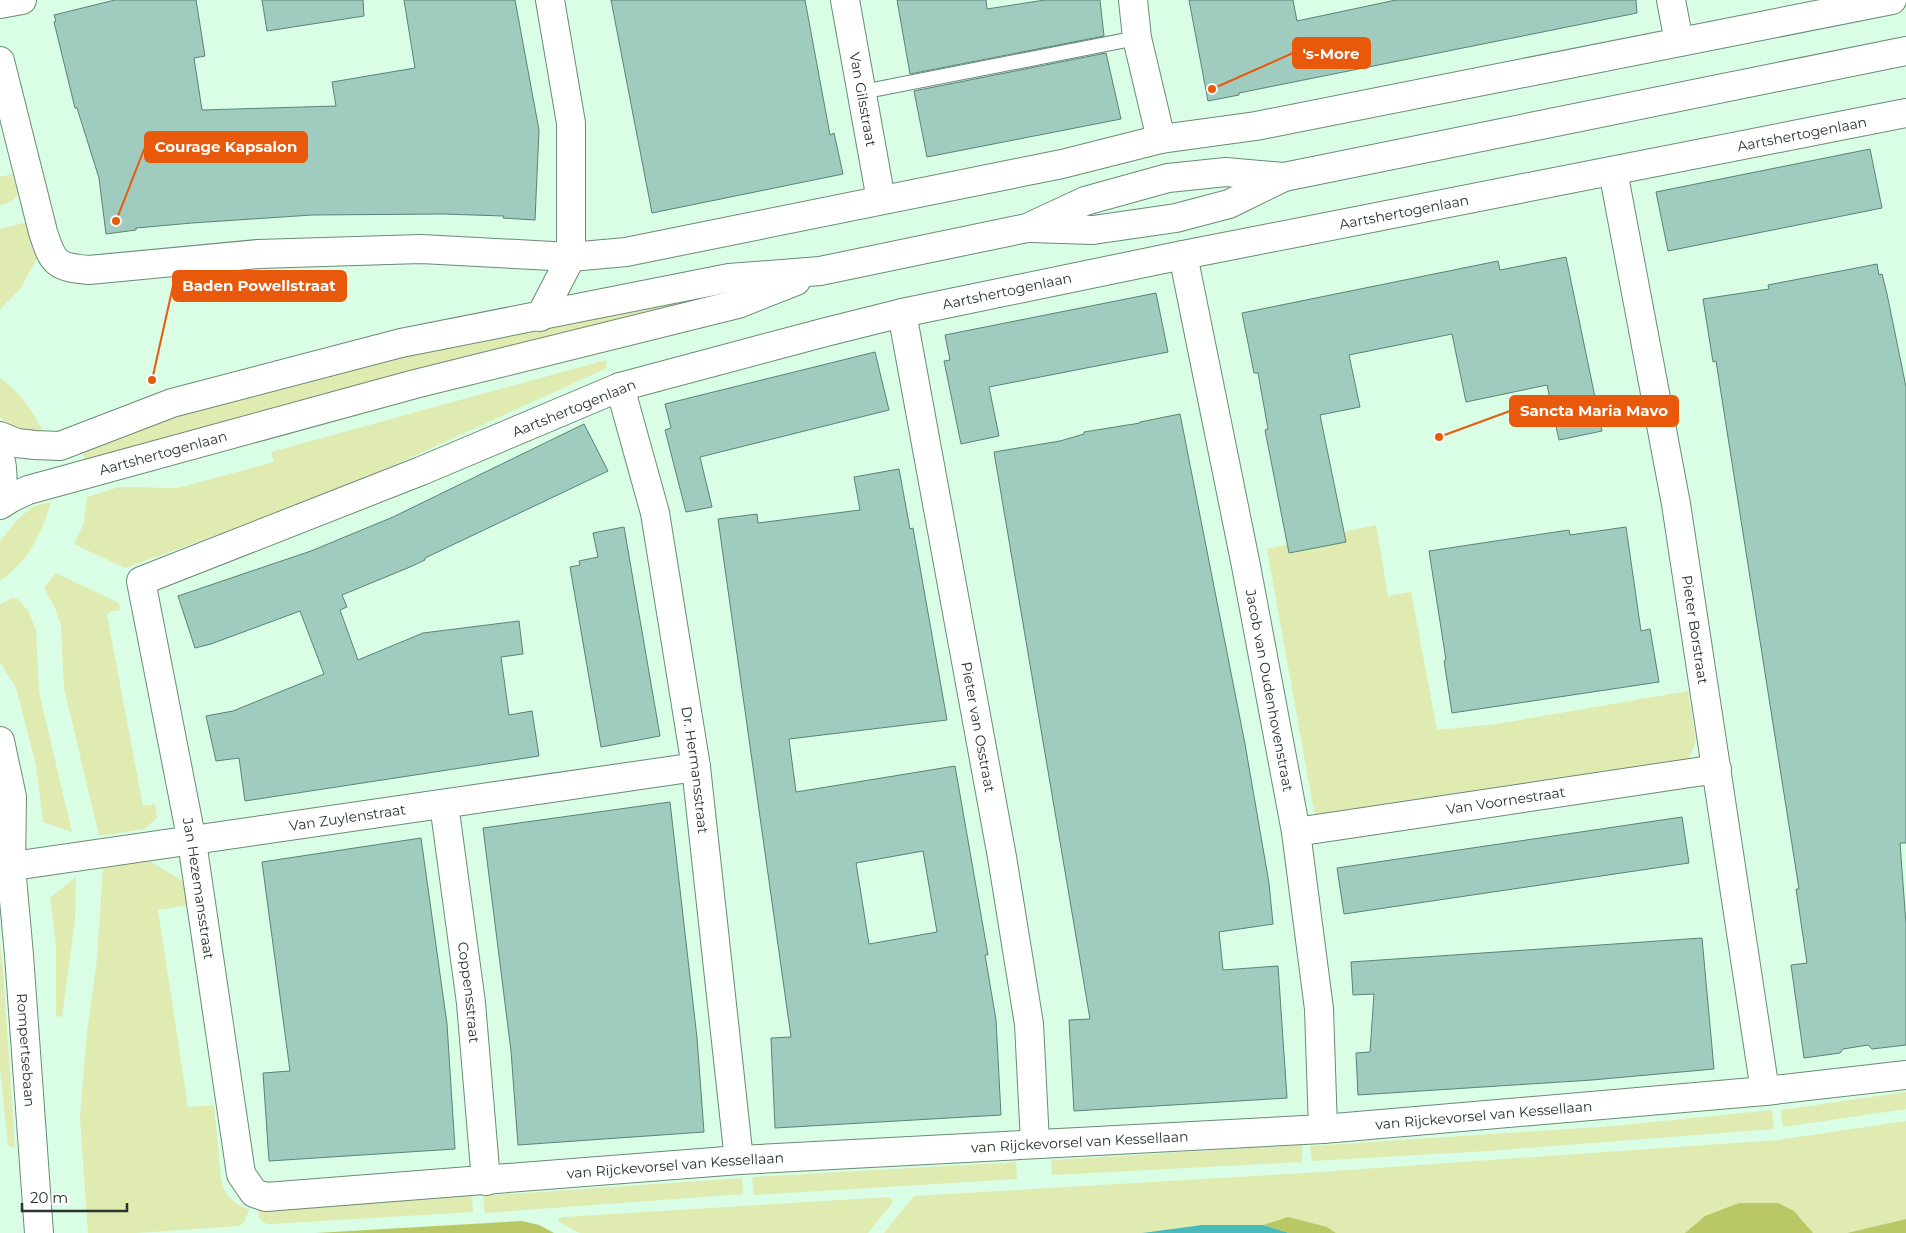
<svg xmlns="http://www.w3.org/2000/svg" width="1906" height="1233" font-family="Montserrat,sans-serif">
<rect width="100%" height="100%" fill="#d9fde5"/>
<g fill="#e0ebb1">
<path d="M12,174L18,195L11,202L0,205V177Z"/>
<path d="M28,222L40,253L20,289L0,309V229Z"/>
<path d="M732,292L86,463L82,452L246,392L399,353Z"/>
<path d="M606,360L607,368L326,496L125,568L74,544L84,523L87,497L119,487L178,488L274,462L271,452Z"/>
<path d="M0,378C20,392 32,411 44,433C27,431 13,429 0,417Z"/>
<path d="M51,502C42,532 28,563 0,580V541L20,517L34,506Z"/>
<path d="M1376,525L1388,596L1411,592L1437,730L1497,724L1688,691L1696,741L1689,759L1332,817H1315L1267,549Z"/>
<path d="M56,573L119,603L120,610L109,612L107,615L143,806L155,804L157,818L144,829L99,836L64,688L61,626L55,608L44,588Z"/>
<path d="M12,598L18,599L29,612L36,631L39,692L72,832L43,822L36,765L16,688L0,662V604Z"/>
<path d="M148,860L182,881L189,905L158,910L188,1107L214,1105L221,1179C225,1196 233,1204 249,1209L245,1221L239,1226L136,1233H88L80,1118L87,1032L97,959L103,867Z"/>
<path d="M76,877L75,920L62,1017L56,1016V945L50,898Z"/>
<path d="M0,942L3,969L15,1147L8,1146L0,1068Z"/>
<path d="M1906,1092V1109L1783,1127L1781,1110Z"/>
<path d="M1772,1110L1774,1129L1488,1151L1312,1161L1310,1146L1614,1126Z"/>
<path d="M1906,1121V1219L1847,1233H1813L1794,1211L1705,1216L1685,1233H1336L1327,1227L1288,1217L1263,1225H1202L1142,1233H884L914,1196L1306,1173L1778,1140Z"/>
<path d="M1302,1145V1162L1052,1175L1051,1160Z"/>
<path d="M1016,1162L1017,1179L754,1195L752,1177Z"/>
<path d="M742,1178L743,1194L485,1213L483,1196Z"/>
<path d="M472,1195L473,1212L270,1224L264,1223L259,1218L258,1210Z"/>
<path d="M890,1197L893,1202L868,1233H580L559,1222L558,1219L563,1217Z"/>
</g>
<g fill="#b9c864">
<path d="M1739,1203H1778L1794,1211L1813,1233H1685L1705,1216Z"/>
<path d="M1288,1217L1327,1227L1336,1233H1289L1263,1225Z"/>
<path d="M1906,1219V1233H1847Z"/>
<path d="M522,1221L539,1225L554,1233H316Z"/>
</g>
<path fill="#48babb" d="M1202,1225H1263L1289,1233H1142Z"/>
<g fill="#a0ccc0" stroke="#598377" fill-rule="evenodd">
<path d="M115,0H196L205,56L194,58L202,110L336,106L332,82L415,68L404,0H515L539,130L535,220L503,218L504,216L443,214L312,215L192,223L136,228V230L106,234L99,178L77,108H75L54,22L56,21L54,15Z"/>
<path d="M262,0H363L364,16L267,31Z"/>
<path d="M611,0H805L830,135L834,133L843,174L652,213Z"/>
<path d="M897,0H986L987,9L1045,0H1100L1104,36L910,74Z"/>
<path d="M1189,0H1293L1297,21L1396,0H1636L1637,13L1239,93V95L1208,101Z"/>
<path d="M1106,53L1121,119L927,157L914,91Z"/>
<path d="M1870,149L1882,208L1668,251L1656,192Z"/>
<path d="M1566,257L1602,431L1559,440L1547,385L1466,402L1452,334L1349,355L1360,407L1320,415L1346,542L1289,553L1265,430L1268,429L1258,373H1254L1242,313L1498,261L1500,270Z"/>
<path d="M1877,264L1879,275L1882,274L1887,294L1906,387V843H1900L1906,924V1045L1872,1049L1868,1045L1843,1049L1840,1053L1804,1058L1791,965L1807,963L1796,889H1799L1716,361L1713,362L1703,299L1769,289L1768,285Z"/>
<path d="M1156,293L1168,352L989,387L999,436L961,444L944,361L950,360L945,335Z"/>
<path d="M875,352L889,410L700,457L712,507L686,512L665,430L671,428L665,404Z"/>
<path d="M1180,414L1245,744L1269,883L1273,924L1219,932L1223,970L1278,966L1287,1098L1074,1111L1069,1020L1090,1019L994,452L1060,441L1084,434V432L1140,423V422Z"/>
<path d="M584,424L608,471L425,558V560L410,567L342,595L347,607L340,610L358,660L423,633L519,621L523,654L501,657L509,715L532,711L539,756L245,801L239,758L216,761L206,716L233,711L324,674L300,611L211,644L195,648L178,596L311,551L393,517Z"/>
<path d="M899,469L910,529L913,528L947,720L789,739L796,792L955,766L988,955H985L996,1020L1001,1115L775,1128L771,1038L791,1037L718,519L757,514L758,523L860,510L854,477ZM923,851L937,932L869,944L856,863Z"/>
<path d="M624,527L660,736L601,747L570,567L580,565L579,561L598,557L593,533Z"/>
<path d="M1626,527L1641,631L1650,629L1659,682L1452,713L1444,661L1446,660L1429,551L1569,530L1570,535Z"/>
<path d="M670,802L697,1038L704,1132L518,1145L511,1051L483,828Z"/>
<path d="M1682,817L1689,863L1344,914L1337,868Z"/>
<path d="M421,838L447,1024L455,1149L269,1161L263,1073L290,1071L262,862Z"/>
<path d="M1702,938L1714,1069L1592,1080L1358,1095L1356,1053L1370,1052L1374,994L1353,995L1351,962Z"/>
</g>
<g fill="none" stroke-linecap="round" stroke-linejoin="round">
<g stroke="#6a8b75" stroke-width="16">
<path id="service" d="M862,92L1137,38"/>
</g>
<g stroke="#6a8b75" stroke-width="30">
<g id="minor">
<path id="s1" d="M845,0L881,200"/>
<path d="M1133,0L1137,38L1161,139"/>
<path d="M1671,0L1679,42"/>
<path d="M0,4L22,0"/>
<path d="M0,61L43,232C53,263 55,267 89,270L258,254L421,249L571,257L626,252L1062,164L1161,139L1256,126L1892,0"/>
<path id="s2" d="M1906,113L1183,255L902,313L826,332L620,387L421,471L141,581L192,842L241,1174L254,1193L266,1197L739,1160L1323,1129L1765,1091L1906,1075"/>
<path id="s3" d="M1613,171L1676,504L1765,1091"/>
<path id="s4" d="M1183,255L1246,566L1296,832L1319,1009L1323,1129"/>
<path id="s5" d="M902,313L1002,857L1029,1024L1035,1143"/>
<path d="M540,317L571,257V123L550,0"/>
<path id="s6" d="M620,387L655,513L696,767L739,1160"/>
<path id="s7" d="M444,804L471,1003L486,1181"/>
<path id="s8" d="M1296,832L1717,769"/>
<path id="s9" d="M0,868L696,767"/>
</g>
</g>
<g stroke="#6a8b75" stroke-width="30">
<g id="tertiary">
<path d="M1031,228L1093,230L1176,218L1229,204L1284,177L1906,51"/>
<path d="M0,436L17,443L35,445L60,446L172,403L401,343L729,278L820,271L1027,228L1085,201L1168,178L1226,172L1284,177"/>
<path d="M0,456C3,469 4,482 0,495"/>
<path id="s10" d="M0,505L11,498L28,490L415,384L738,304L796,281"/>
<path id="s11" d="M0,741L12,797L11,867L19,955L39,1233"/>
</g>
</g>
<use href="#service" stroke="#fff" stroke-width="14"/>
<use href="#minor" stroke="#fff" stroke-width="28"/>
<use href="#tertiary" stroke="#fff" stroke-width="28"/>
</g>
<g text-anchor="middle" stroke-width="4.5" stroke-linejoin="round" paint-order="stroke">
<g font-size="14" fill="#27352c" stroke="#fff">
<text dy="5" stroke="none"><textPath href="#s1" startOffset="101">Van Gilsstraat</textPath></text>
<text transform="translate(1802 134) rotate(-11)" y="5">Aartshertogenlaan</text>
<text transform="translate(1404 212) rotate(-11)" y="5">Aartshertogenlaan</text>
<text transform="translate(1007 291) rotate(-12)" y="5">Aartshertogenlaan</text>
<text transform="translate(574 408) rotate(-22)" y="5">Aartshertogenlaan</text>
<text dy="5" stroke="none"><textPath href="#s10" startOffset="172">Aartshertogenlaan</textPath></text>
<text dy="5" stroke="none"><textPath href="#s3" startOffset="466">Pieter Borstraat</textPath></text>
<text dy="5" stroke="none"><textPath href="#s4" startOffset="444">Jacob van Oudenhovenstraat</textPath></text>
<text dy="5" stroke="none"><textPath href="#s5" startOffset="421">Pieter van Osstraat</textPath></text>
<text dy="5" stroke="none"><textPath href="#s6" startOffset="391">Dr. Hermansstraat</textPath></text>
<text dy="5" stroke="none"><textPath href="#s8" startOffset="212">Van Voornestraat</textPath></text>
<text dy="5" stroke="none"><textPath href="#s9" startOffset="351">Van Zuylenstraat</textPath></text>
<text dy="5" stroke="none"><textPath href="#s2" startOffset="2145">Jan Hezemansstraat</textPath></text>
<text dy="5" stroke="none"><textPath href="#s7" startOffset="190">Coppensstraat</textPath></text>
<text dy="5" stroke="none"><textPath href="#s11" startOffset="311">Rompertsebaan</textPath></text>
<text dy="5" stroke="none"><textPath href="#s2" startOffset="3690">van Rijckevorsel van Kessellaan</textPath></text>
<text dy="5" stroke="none"><textPath href="#s2" startOffset="3285">van Rijckevorsel van Kessellaan</textPath></text>
<text dy="5" stroke="none"><textPath href="#s2" startOffset="2880">van Rijckevorsel van Kessellaan</textPath></text>
</g>
</g>
<path fill="none" stroke="#e8590c" stroke-width="2" d="M1212 89L1293 53M116 221L145 147M152 380L173 286M1439 437L1510 411"/>
<g fill="#e8590c" stroke="#fff" stroke-width="2">
<circle cx="1212" cy="89" r="5"/>
<circle cx="116" cy="221" r="5"/>
<circle cx="152" cy="380" r="5"/>
<circle cx="1439" cy="437" r="5"/>
</g>
<g fill="#e8590c" stroke="#e8590c" stroke-width="2">
<rect x="1293" y="38" width="77" height="30" rx="5"/>
<rect x="145" y="132" width="162" height="30" rx="5"/>
<rect x="173" y="271" width="173" height="30" rx="5"/>
<rect x="1510" y="396" width="168" height="30" rx="5"/>
</g>
<g font-size="15" text-anchor="middle" font-weight="bold" fill="#fff">
<text x="1331" y="59">'s-More</text>
<text x="226" y="152">Courage Kapsalon</text>
<text x="259" y="291">Baden Powellstraat</text>
<text x="1594" y="416">Sancta Maria Mavo</text>
</g>
<path d="M22 1203v8h105v-8" fill="none" stroke="#27352c" stroke-width="2.5"/>
<text x="30" y="1203" font-size="15" fill="#27352c" stroke="#ffffff" stroke-width="4" paint-order="stroke">20 m</text>
</svg>
